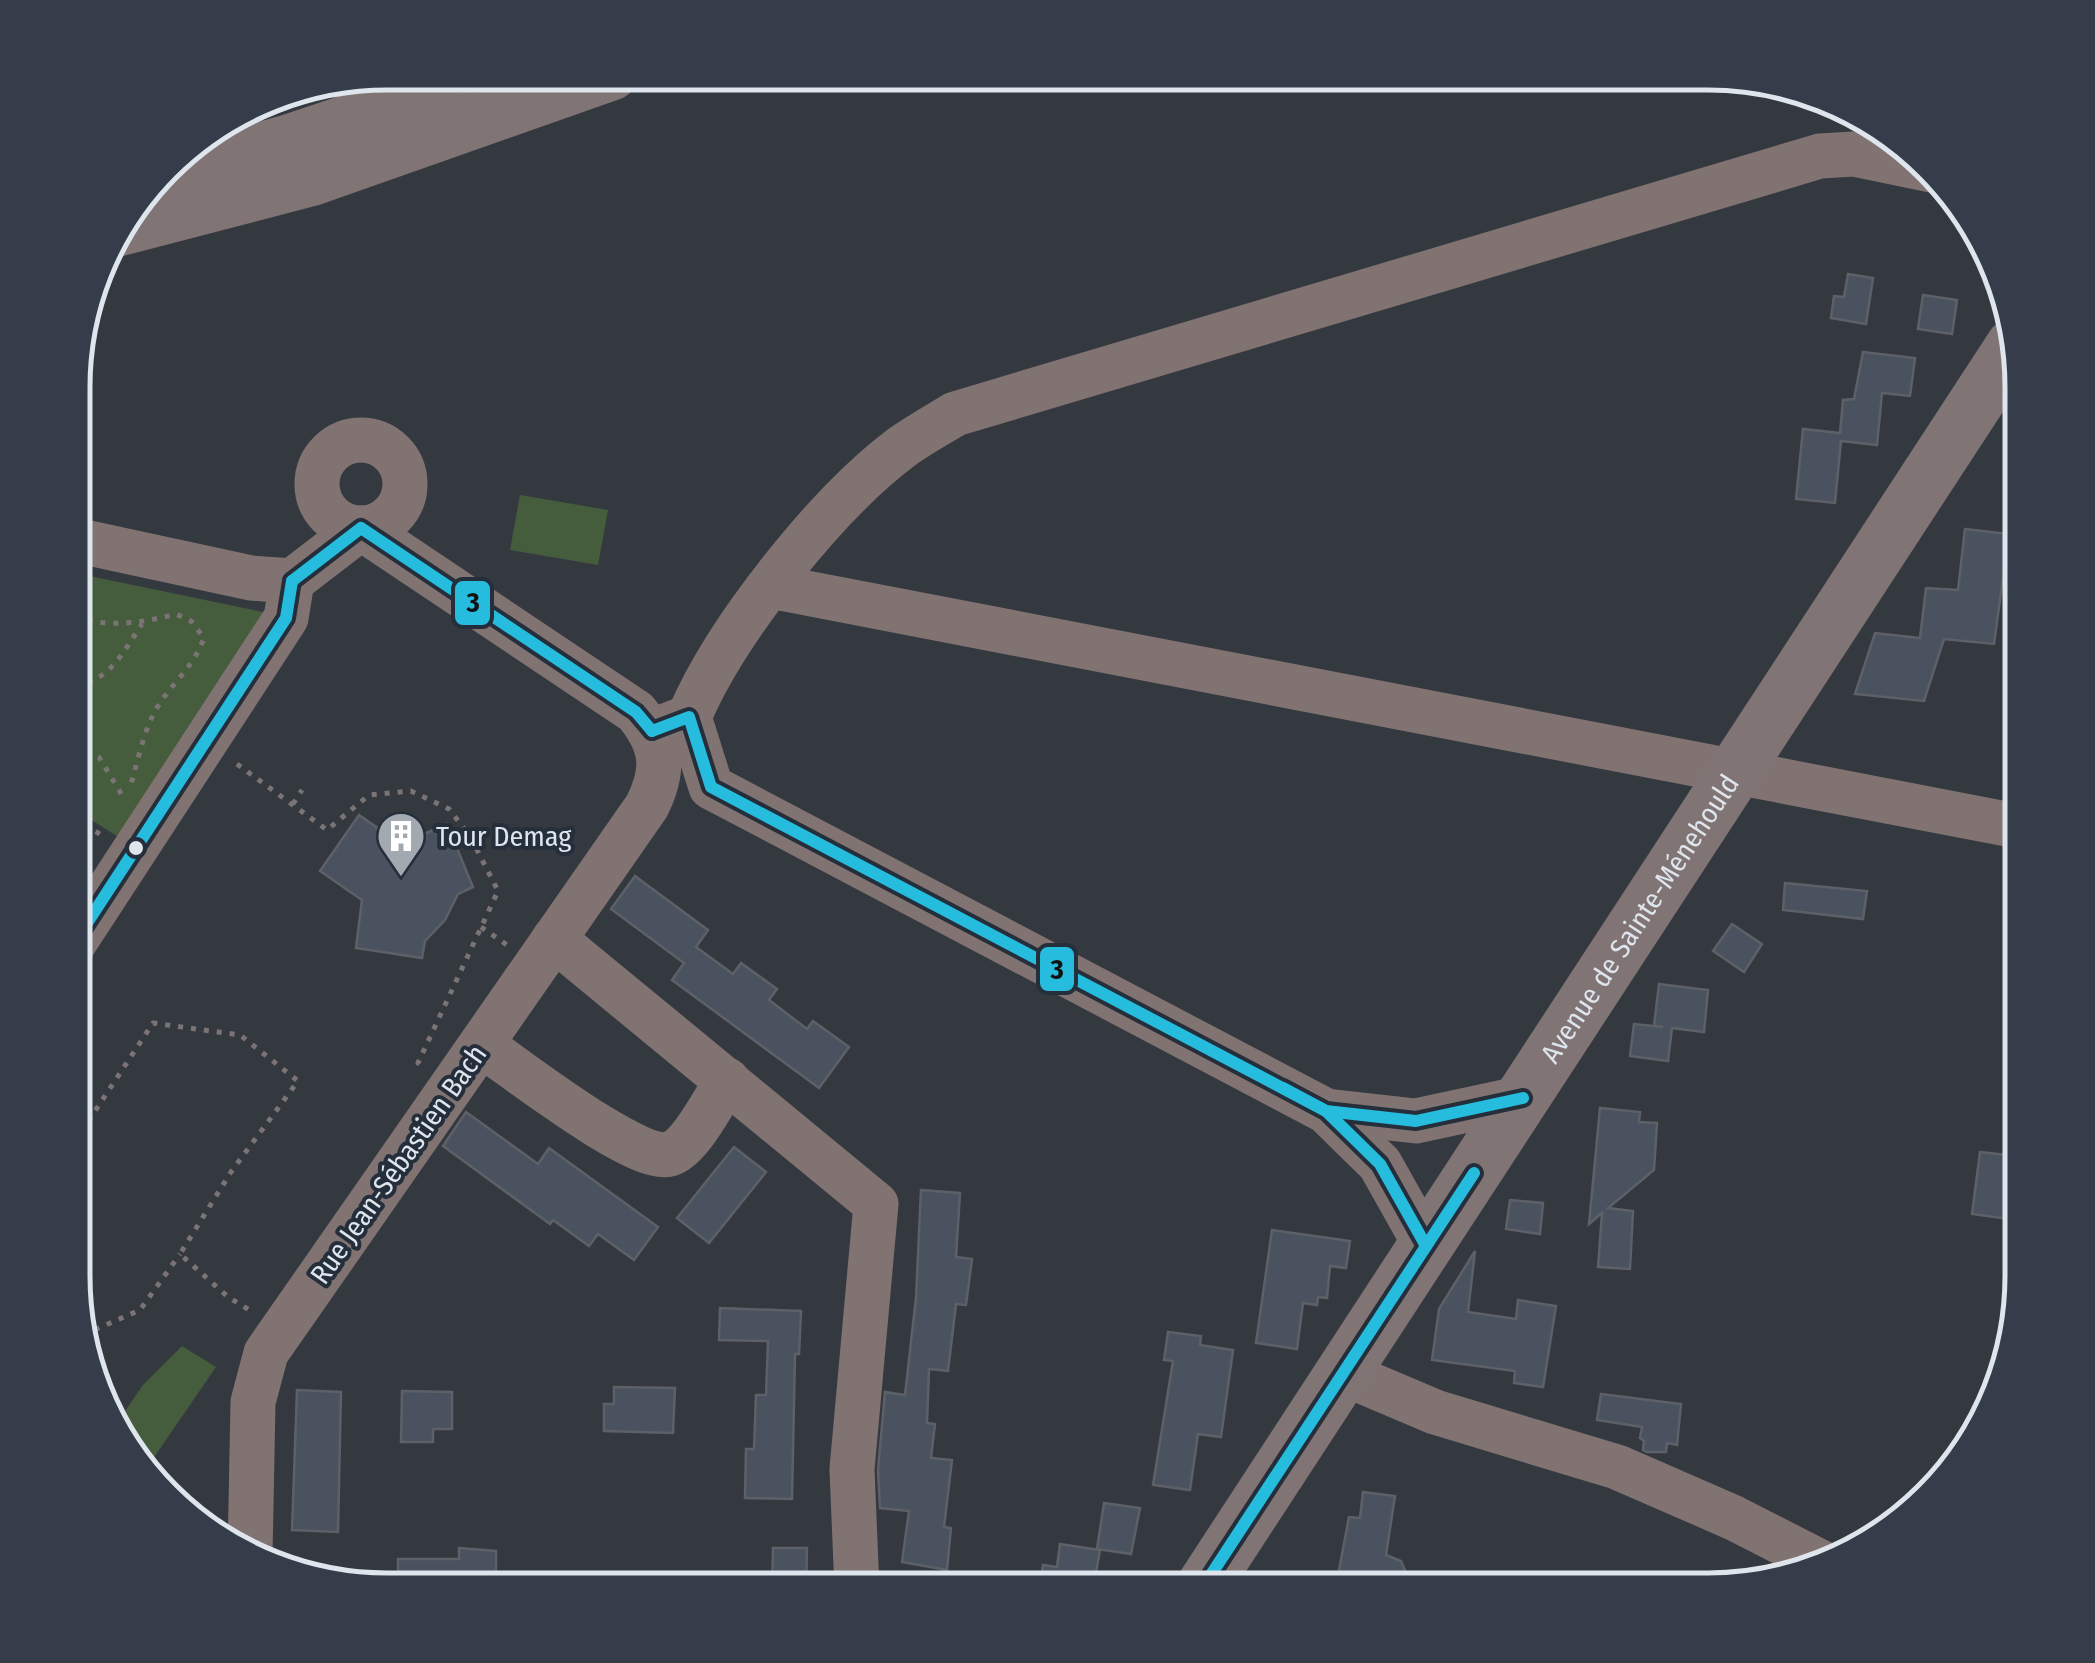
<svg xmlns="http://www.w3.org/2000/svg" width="2095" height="1663" font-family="'Fira Sans Condensed',sans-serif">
<rect width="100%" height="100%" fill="#343940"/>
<g fill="#455d3d">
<path d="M520,495L608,510L598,565L510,550Z"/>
<path d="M75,573L263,612L235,664L123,840L74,809Z"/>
<path d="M182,1346L216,1367L146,1469L114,1427L143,1385Z"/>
</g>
<g fill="#49525e" stroke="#5d6167" stroke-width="2.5">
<path d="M1848,274L1873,278L1866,324L1831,318L1834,296L1844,297Z"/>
<path d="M1923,295L1957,300L1952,334L1918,329Z"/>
<path d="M1863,352L1915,358L1910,396L1882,393L1877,445L1841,441L1835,503L1796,499L1803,429L1840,433L1843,400L1854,399Z"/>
<path d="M1965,529L2009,534L1994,644L1944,639L1924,701L1855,694L1875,633L1920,638L1926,588L1958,590Z"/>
<path d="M359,815L401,844L447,824L473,887L458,894L445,920L425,941L422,958L356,948L362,900L320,871Z"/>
<path d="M635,876L708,930L696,947L733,974L741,963L777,989L769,1000L807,1029L813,1021L849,1047L819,1088L672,980L684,963L611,909Z"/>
<path d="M1785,883L1867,891L1863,919L1783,910Z"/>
<path d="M1732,924L1762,944L1744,972L1713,951Z"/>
<path d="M1659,984L1708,990L1704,1032L1672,1028L1668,1061L1630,1056L1634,1024L1663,1027L1654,1026Z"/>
<path d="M1600,1108L1640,1112L1639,1122L1657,1123L1654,1170L1608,1208L1633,1211L1630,1269L1598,1267L1602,1213L1589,1224Z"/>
<path d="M466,1112L538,1164L549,1148L658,1227L634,1260L598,1234L589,1246L553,1220L550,1224L443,1146Z"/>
<path d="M734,1147L766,1172L709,1243L677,1218Z"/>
<path d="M1980,1152L2017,1156L2010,1219L1972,1214Z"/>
<path d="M921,1190L960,1193L956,1257L972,1259L966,1305L956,1304L948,1371L929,1369L927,1423L935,1424L931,1458L952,1460L944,1527L951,1528L947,1570L902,1562L909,1511L880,1508L878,1470L885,1392L905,1395L916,1298Z"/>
<path d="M1510,1200L1543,1203L1540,1234L1506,1229Z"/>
<path d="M1272,1230L1350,1241L1346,1268L1330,1266L1327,1298L1318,1297L1317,1305L1303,1303L1297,1349L1256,1343Z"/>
<path d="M1475,1251L1468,1312L1516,1319L1518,1300L1556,1306L1543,1387L1514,1383L1515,1371L1432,1360L1439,1309Z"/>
<path d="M720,1308L801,1311L799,1354H795L792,1499L745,1498L746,1449H754L756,1395H766L768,1341L719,1340Z"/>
<path d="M1168,1332L1201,1336L1200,1345L1233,1350L1221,1437L1198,1434L1190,1490L1153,1485L1173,1361L1164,1360Z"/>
<path d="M614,1387L675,1388L673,1433L604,1431V1404H614Z"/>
<path d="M297,1390L341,1392L338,1532L292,1530Z"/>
<path d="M402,1391L452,1392V1429H433V1442H401Z"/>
<path d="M1601,1394L1681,1404L1677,1445L1667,1443L1666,1452H1647L1643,1450L1644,1441L1640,1438L1642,1427L1597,1420Z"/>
<path d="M1363,1492L1395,1496L1386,1555L1401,1561L1410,1582L1399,1581L1398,1590L1336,1586L1349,1517L1360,1518Z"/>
<path d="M1104,1503L1140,1508L1131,1554L1097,1549Z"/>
<path d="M1060,1544L1100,1550L1096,1573L1115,1575L1114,1590L1040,1588L1043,1565L1057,1567Z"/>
<path d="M459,1548L496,1551V1590H398V1559H459Z"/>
<path d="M773,1548H807L806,1590H772Z"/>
</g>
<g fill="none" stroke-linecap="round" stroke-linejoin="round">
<g stroke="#7b7475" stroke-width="5" stroke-dasharray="5 8" stroke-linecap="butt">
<path d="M75,617C108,628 142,623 176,614L191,621L204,638C193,667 176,679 160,703C144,727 139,757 131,784"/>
<path d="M75,686C111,680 123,652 142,624"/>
<path d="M74,747L99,757L125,800"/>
<path d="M237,764L327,830L369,795L411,791L449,809L470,836L498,891L418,1063L423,1067"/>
<path d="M293,804L302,790"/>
<path d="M74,817L101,835"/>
<path d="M481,927L507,945"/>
<path d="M74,1143L153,1023L240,1035L298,1081L231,1172L180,1254L228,1297L251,1311"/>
<path d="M83,1335L140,1310L180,1254"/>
</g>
<g stroke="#817371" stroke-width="45">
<circle cx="361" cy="484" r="44"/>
<path d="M75,540L251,578L292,581L361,528L636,712C662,744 666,768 647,806L266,1353L253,1402L250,1556"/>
<path d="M770,586L2022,827"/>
<path d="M689,717C726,630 826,504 902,447C919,435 937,425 955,414L1820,156L1854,154L1931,170"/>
<path d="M663,727L689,717L711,787L1326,1111L1380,1164L1426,1246"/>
<path d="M554,939L876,1204L852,1469L857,1590"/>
<path d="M74,943L286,618L292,581"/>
<path d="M483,1046C513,1066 639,1165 670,1154C691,1147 715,1099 727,1080"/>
<path d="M1326,1111L1416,1121L1523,1098"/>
<path d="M1343,1373L1435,1412L1617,1467L1734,1518L1828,1566"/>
</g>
<g stroke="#807474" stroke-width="55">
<path d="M158,177L285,143L495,73"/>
<path d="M114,230L310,179L611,73"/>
<path id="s1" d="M1201,1590L2013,346"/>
</g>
<g stroke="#252e3b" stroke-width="20">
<g id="bus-1">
<path d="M292,581L361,528L636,712L652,731"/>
<path d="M652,731L689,717L711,787L1326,1111L1416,1121L1523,1098"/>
<path d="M74,943L286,618L292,581"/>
<path d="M1283,1088L1326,1111L1380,1164L1426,1246"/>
<path d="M1201,1590L1474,1173"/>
</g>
</g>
<use href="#bus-1" stroke="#26bcdd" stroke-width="12"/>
</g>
<defs>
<g id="building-pin" transform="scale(2.5)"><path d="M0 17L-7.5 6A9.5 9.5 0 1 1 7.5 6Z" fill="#a2a9b0" stroke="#252e3b"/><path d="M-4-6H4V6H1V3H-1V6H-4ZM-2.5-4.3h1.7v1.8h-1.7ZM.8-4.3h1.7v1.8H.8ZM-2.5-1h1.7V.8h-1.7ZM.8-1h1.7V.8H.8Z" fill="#fff"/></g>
</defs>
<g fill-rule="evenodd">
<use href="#building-pin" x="401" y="836"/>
</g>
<circle fill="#dee5ed" stroke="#252e3b" stroke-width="4" cx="136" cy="848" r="9"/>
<g text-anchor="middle" stroke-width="8" stroke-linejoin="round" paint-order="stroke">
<g font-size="28" fill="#dee5ed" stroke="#252e3b" text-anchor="start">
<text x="436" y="846">Tour Demag</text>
</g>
<g font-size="28" fill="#dee5ed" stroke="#252e3b">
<text dy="10" stroke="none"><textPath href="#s1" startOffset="802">Avenue de Sainte-Ménehould</textPath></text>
<text transform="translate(398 1164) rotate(-55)" y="10">Rue Jean-Sébastien Bach</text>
</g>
</g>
<path d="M0 0H2095V1663H0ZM387 90H1708A297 297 0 0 1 2005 387V1276A297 297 0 0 1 1708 1573H387A297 297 0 0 1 90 1276V387A297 297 0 0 1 387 90Z" fill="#343d49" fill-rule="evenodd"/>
<path fill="none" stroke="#dee5ed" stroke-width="5" d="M387 90H1708A297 297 0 0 1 2005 387V1276A297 297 0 0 1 1708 1573H387A297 297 0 0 1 90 1276V387A297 297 0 0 1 387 90Z"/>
<g stroke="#252e3b" stroke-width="4">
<rect x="453" y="579" width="39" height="48" rx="10" fill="#26bcdd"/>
<rect x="1038" y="945" width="38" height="48" rx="10" fill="#26bcdd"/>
</g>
<g font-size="28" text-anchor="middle" font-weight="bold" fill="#111">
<text x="473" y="612">3</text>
<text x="1057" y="979">3</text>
</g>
</svg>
